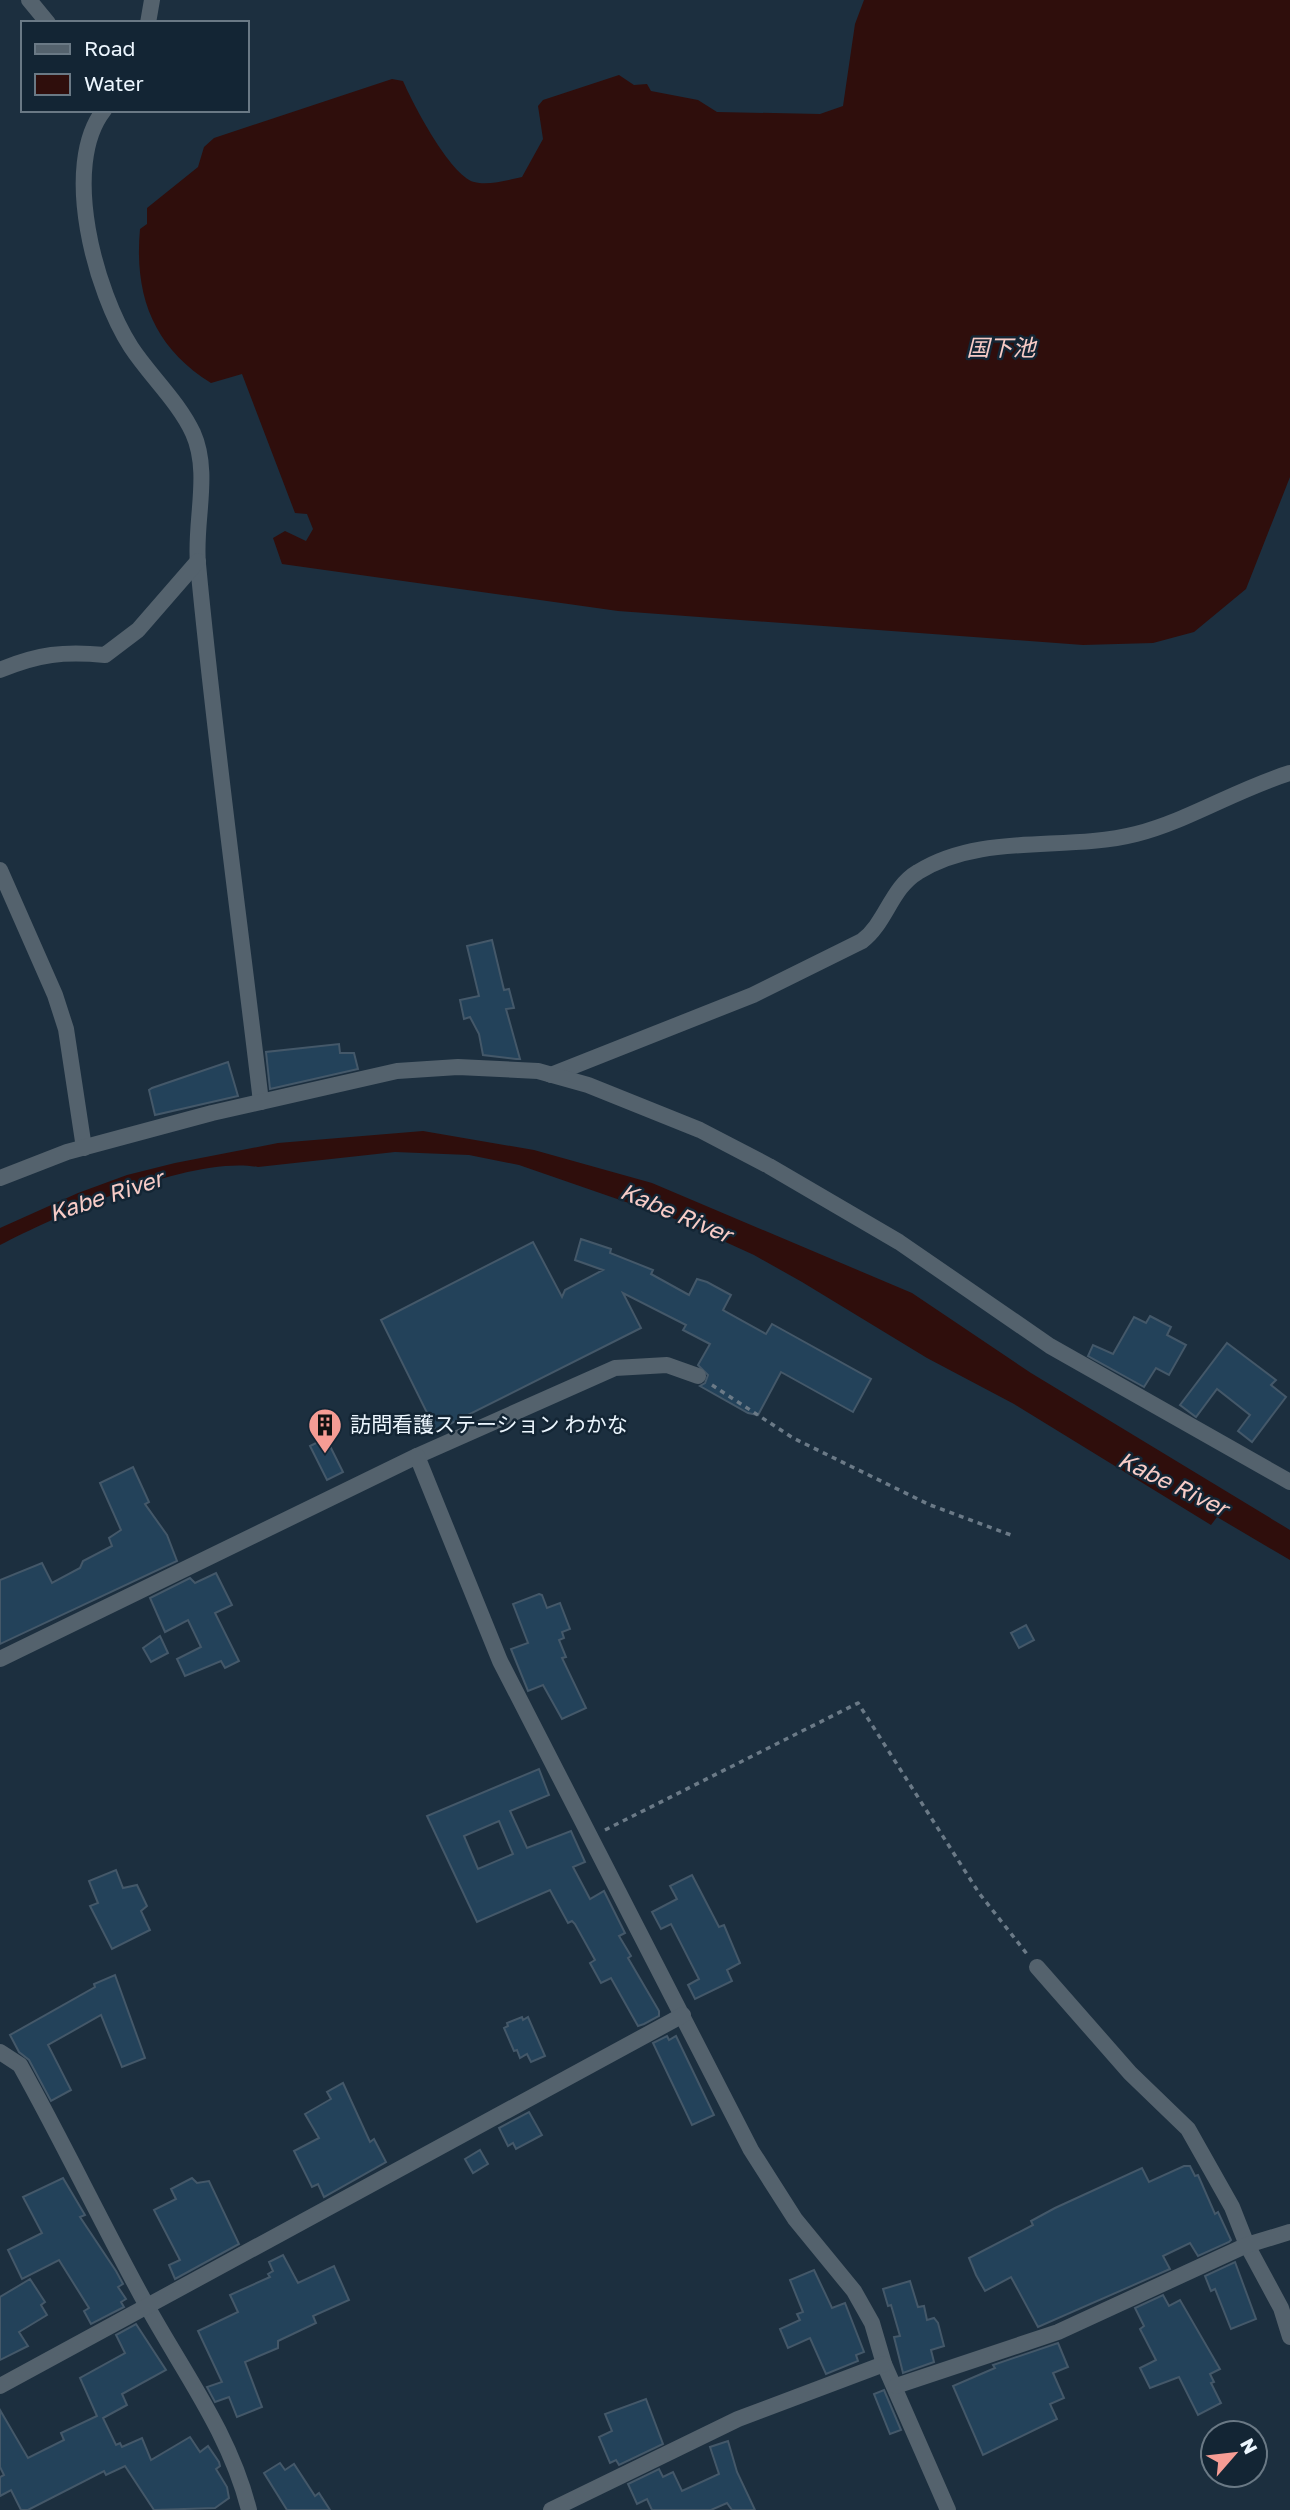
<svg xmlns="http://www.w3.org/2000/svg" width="1290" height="2510" font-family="'Golos Text','Noto Sans JP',sans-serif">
<rect width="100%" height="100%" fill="#1c2f3f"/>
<g fill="#2f0e0c">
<path d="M864,0H1290V477L1246,589L1194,632L1153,643L1083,645L618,611L282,564L273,538L285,531L306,541L313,529L307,514L295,513L242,374L211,383C153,347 134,295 140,229L147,224V208L198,167L204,147L214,138L392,79L403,81C413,104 450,175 474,182C488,186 508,180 522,177L543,139L538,106L543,100L619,75L634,85L647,84L651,91L698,100L717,112L820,114L843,106L855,24Z"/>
<path d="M423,1131L534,1150L652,1183L912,1293L1031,1373L1290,1530V1560L1217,1517L1211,1525L1014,1404L927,1358L802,1282L754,1255L675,1219L519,1165L469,1155L395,1152L258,1167C192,1155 60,1214 0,1245V1228L78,1193L127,1175L175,1163L278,1143Z"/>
</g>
<g fill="#23425a" stroke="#445869" stroke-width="2" fill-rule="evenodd">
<path d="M492,940L504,990L509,989L514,1008L506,1009L520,1059H516L483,1055L479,1034L470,1017L464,1019L460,1000L479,996L467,946Z"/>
<path d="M339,1044L340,1053H354L358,1069L270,1089L266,1052Z"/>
<path d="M228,1062L238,1096L155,1115L149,1090L152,1088Z"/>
<path d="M581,1239L611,1249L610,1253L653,1270L651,1274L689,1295L697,1279L707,1282L731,1295L723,1310L766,1334L772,1324L871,1379L853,1412L781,1372L758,1415L748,1413L700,1386L705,1383L708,1375L698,1365L710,1344L683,1330L686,1325L623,1293L641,1328L436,1431L381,1320L533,1242L562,1297L565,1290L603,1270L575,1260Z"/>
<path d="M1150,1316L1171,1327L1167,1335L1186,1345L1169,1375L1156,1368L1144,1387L1088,1356L1093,1345L1113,1354L1134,1317L1146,1323Z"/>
<path d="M1227,1343L1276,1380L1271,1385L1286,1397L1252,1442L1238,1431L1250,1415L1217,1389L1196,1417L1180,1405Z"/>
<path d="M326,1438L343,1472L327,1480L310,1446Z"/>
<path d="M133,1467L149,1502L145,1504L167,1535L177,1561L0,1644V1580L42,1563L52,1583L80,1568L83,1561L112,1546L109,1538L121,1530L100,1483Z"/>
<path d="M216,1573L232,1605L215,1613L239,1661L225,1668L221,1661L185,1676L177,1659L201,1647L188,1620L165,1632L150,1598L190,1578L195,1583Z"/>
<path d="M539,1594L542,1595L547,1608L560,1603L570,1629L562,1632L564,1638L559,1640L566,1657L562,1658L586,1708L562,1719L543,1685L528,1691L511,1649L528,1643L513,1604Z"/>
<path d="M1026,1625L1034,1640L1019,1648L1011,1633Z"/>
<path d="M160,1636L168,1653L151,1662L143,1648Z"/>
<path d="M539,1769L549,1795L510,1811L527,1848L571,1831L585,1862L573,1867L590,1899L604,1891L625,1933L619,1936L631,1956L628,1958L659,2011V2016L644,2024L638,2026L611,1978L601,1983L590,1963L595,1960L575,1924L572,1921L568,1923L550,1890L477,1922L427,1816ZM499,1821L513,1854L478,1869L464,1836Z"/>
<path d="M116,1870L123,1888L137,1885L147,1906L141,1911L150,1930L112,1949L90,1906L98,1903L89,1881Z"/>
<path d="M692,1875L719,1927L724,1925L740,1963L727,1970L732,1981L695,1999L688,1985L699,1979L671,1924L661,1929L652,1912L677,1899L670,1886Z"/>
<path d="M115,1975L145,2058L122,2067L101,2015L48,2045L71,2090L51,2101L29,2060L19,2052L10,2035L95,1987L94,1984Z"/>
<path d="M522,2017L523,2020L528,2017L545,2056L531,2062L527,2054L520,2058L517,2050L514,2051L504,2028L508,2026L507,2023Z"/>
<path d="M667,2036L669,2040L676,2036L714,2115L692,2125L653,2043Z"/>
<path d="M343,2083L370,2142L374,2139L386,2162L324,2197L318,2184L312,2187L294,2151L319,2138L305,2114L331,2099L327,2092Z"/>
<path d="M529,2112L542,2135L516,2149L513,2143L508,2146L499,2128Z"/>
<path d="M480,2150L488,2164L473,2173L465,2159Z"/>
<path d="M1184,2166H1190L1195,2176L1198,2175L1215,2214L1218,2212L1231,2240L1229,2242L1198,2256L1190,2243L1163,2256L1170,2269L1038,2327L1011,2277L985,2291L976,2275L969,2258L1033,2225L1031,2221L1055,2208L1142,2168L1149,2182Z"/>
<path d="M63,2178L85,2215L80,2217L116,2271L123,2284L118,2287L126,2299L121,2302L124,2307L91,2324L84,2311L89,2308L59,2260L22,2279L8,2250L42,2233L23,2197Z"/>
<path d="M192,2178L197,2183L209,2181L239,2244L175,2279L169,2265L180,2260L154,2210L176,2199L171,2189Z"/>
<path d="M283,2255L298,2283L334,2266L349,2300L313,2316L316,2323L278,2341V2348L245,2362L262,2407L237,2417L229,2397L215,2402L207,2387L222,2382L198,2331L238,2312L230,2295L270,2277L268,2274L273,2271L269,2262Z"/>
<path d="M1235,2262L1256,2319L1231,2329L1215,2289L1211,2291L1205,2276Z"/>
<path d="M814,2270L832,2308L845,2303L864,2352L856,2355L858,2361L826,2374L810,2338L788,2348L780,2329L800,2320L797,2314L803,2312L790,2280Z"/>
<path d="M30,2279L45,2302L41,2305L47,2315L19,2332L28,2346L0,2360V2297Z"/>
<path d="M910,2281L918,2307L924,2306L927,2320L934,2318L938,2323L944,2346L931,2350L934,2362L903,2373L894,2337L900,2336L891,2305L888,2306L883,2289Z"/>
<path d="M1163,2295L1169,2306L1180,2300L1220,2369L1210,2374L1214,2382L1211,2383L1221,2403L1198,2415L1179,2377L1150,2388L1140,2368L1156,2360L1140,2329L1144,2326L1135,2308Z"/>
<path d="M136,2324L166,2370L122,2394L127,2405L103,2418L116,2445L120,2443L122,2447L142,2438L151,2460L190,2437L200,2452L208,2446L219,2462L220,2466L216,2469L227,2487L229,2498L215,2508L154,2510L125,2466L106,2475L104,2471L28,2510H21L11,2490L0,2496V2477L4,2475L0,2467V2410L28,2458L64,2440L61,2433L97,2416L80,2378L125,2353L116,2335Z"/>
<path d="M1058,2343L1068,2367L1053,2373L1064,2398L1050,2404L1057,2419L983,2455L953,2386L995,2368L993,2365Z"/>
<path d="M884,2390L901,2430L890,2434L874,2394Z"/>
<path d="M646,2399L663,2444L619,2465L616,2460L610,2463L599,2437L612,2431L605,2414Z"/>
<path d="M728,2441L737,2472L755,2510H732L727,2503L711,2510H652L647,2499L637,2504L628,2484L659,2469L663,2477L673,2472L682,2491L719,2474L710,2447Z"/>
<path d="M280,2463L285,2470L294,2464L315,2496L319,2493L330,2510H287L264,2473Z"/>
</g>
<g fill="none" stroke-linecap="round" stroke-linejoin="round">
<g stroke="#6b7a87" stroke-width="3.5" stroke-dasharray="5 5" stroke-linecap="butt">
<path d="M712,1385L793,1438L930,1505L1011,1535"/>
<path d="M605,1830L858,1703L979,1893L1027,1954"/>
</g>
<g stroke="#54626d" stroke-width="16">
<path d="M29,0L48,23"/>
<path d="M148,23L152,0"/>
<path d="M104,110C60,166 96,293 131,347C150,376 178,401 193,433C211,473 194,522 198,564C215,744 240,923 261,1102"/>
<path d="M0,670C38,654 64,651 105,655L138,630L198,561"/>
<path d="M0,870L55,995L66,1029L84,1148"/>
<path d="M551,1075L753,995L862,941C886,923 891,888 918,872C982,832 1065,852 1136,834C1190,820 1237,789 1290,773"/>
<path d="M0,1178L67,1152L212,1113L397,1071L458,1067L538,1071L588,1085L700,1130L769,1166L899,1242L1050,1346L1290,1482"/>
<path d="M417,1456L615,1368L667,1365L698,1376"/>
<path d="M0,1659L417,1456L500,1661L751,2150L795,2219L854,2291L872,2323L884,2364L948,2510"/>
<path d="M1037,1967L1130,2073L1188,2129L1232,2207L1247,2245L1281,2308L1290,2337"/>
<path d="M0,2052L20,2065C64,2144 103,2226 147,2306C184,2373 230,2434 249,2510"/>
<path d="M0,2386L683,2015"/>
<path d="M896,2386L1058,2332L1247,2245L1290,2232"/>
<path d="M551,2510L738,2419L884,2364"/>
</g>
</g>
<defs>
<g id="building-pin" transform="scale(1.75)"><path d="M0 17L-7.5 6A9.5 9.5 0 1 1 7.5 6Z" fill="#f59c94" stroke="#132534"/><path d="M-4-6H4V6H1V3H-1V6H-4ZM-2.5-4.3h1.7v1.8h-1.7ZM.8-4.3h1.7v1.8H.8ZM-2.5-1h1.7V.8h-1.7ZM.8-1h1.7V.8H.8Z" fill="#111"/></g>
</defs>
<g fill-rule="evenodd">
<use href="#building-pin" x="325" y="1425"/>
</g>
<g text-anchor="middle" stroke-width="5" stroke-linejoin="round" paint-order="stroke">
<g font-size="21" fill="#ecf6fe" stroke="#132534" text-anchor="start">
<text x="350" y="1432">訪問看護ステーション わかな</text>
</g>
<g font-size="23" font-style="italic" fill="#f8ccc7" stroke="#132534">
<text x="1001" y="356">国下池</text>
<text transform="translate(106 1196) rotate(-18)" y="8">Kabe River</text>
<text transform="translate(676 1213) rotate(23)" y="8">Kabe River</text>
<text transform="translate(1173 1484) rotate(26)" y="8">Kabe River</text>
</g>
</g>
<rect x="21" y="21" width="228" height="91" fill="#132534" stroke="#6a7985" stroke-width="2"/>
<rect x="35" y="44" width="35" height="10" fill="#54626d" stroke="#6a7985" stroke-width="2"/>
<text x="84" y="56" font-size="21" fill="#ecf6fe">Road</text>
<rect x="35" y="74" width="35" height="21" fill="#2f0e0c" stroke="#6a7985" stroke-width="2"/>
<text x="84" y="91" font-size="21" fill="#ecf6fe">Water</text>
<g transform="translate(1234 2454) rotate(62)"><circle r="33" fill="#132534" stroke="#6a7985" stroke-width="2"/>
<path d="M0-5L12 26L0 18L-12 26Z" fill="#f59c94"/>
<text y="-10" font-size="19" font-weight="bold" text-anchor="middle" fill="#ecf6fe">N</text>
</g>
</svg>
